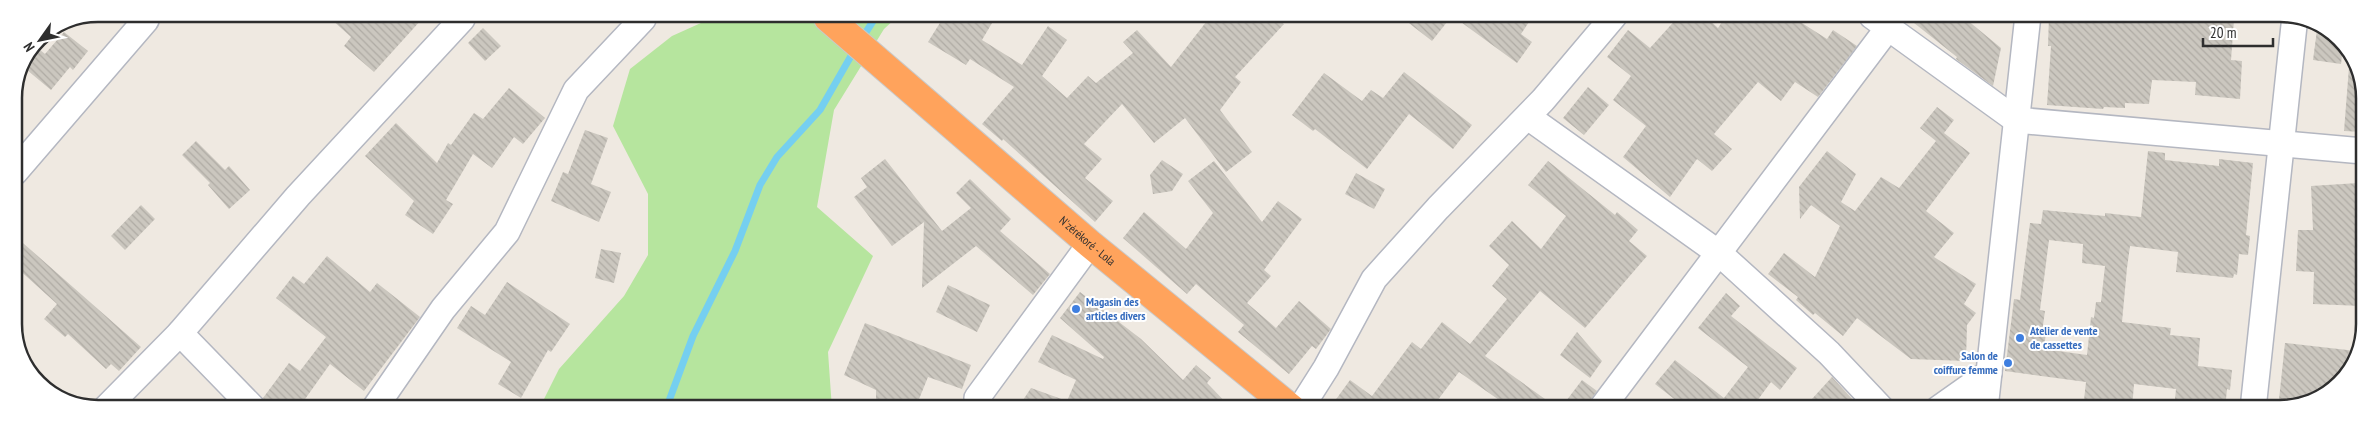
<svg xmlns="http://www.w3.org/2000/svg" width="2378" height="423" font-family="'PT Sans Narrow',sans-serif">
<defs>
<pattern id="building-back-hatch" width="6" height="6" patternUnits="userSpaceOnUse" patternTransform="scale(1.25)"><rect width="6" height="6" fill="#cbc7bf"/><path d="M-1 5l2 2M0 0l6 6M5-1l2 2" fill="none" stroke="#afaba4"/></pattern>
</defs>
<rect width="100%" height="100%" fill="#efe9e1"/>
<path fill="#b6e59e" d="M712,18H896L884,29L834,110L817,207L873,256L828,352L832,409H539L559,369L624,296L648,255V194L613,126L630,69L672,36Z"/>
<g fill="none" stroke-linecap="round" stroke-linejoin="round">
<g stroke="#75cff0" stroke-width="7">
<path d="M861,40L875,18"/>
<path d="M666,409L693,336L735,251L760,185L777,157L820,110L855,49"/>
</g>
</g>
<g fill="url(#building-back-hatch)" fill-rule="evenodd">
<path d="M1904,15H1961L2001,48L1993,86L1956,59L1957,57Z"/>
<path d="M2049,15H2155L2234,20L2231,60L2242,61L2240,99L2195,95L2196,82L2152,80L2149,104L2125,103V108L2104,107L2103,109L2047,105L2051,46H2048Z"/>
<path d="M1498,16H1533L1521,34L1532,42L1517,63L1454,17Z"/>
<path d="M1679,16H1705L1718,28L1726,16H1791L1827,39L1833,30L1857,46L1818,97L1795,82L1781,101L1758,82L1714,134L1732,149L1712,171L1697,159L1670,197L1623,157L1646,126L1613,100L1631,76L1607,57L1628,30L1650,48Z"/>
<path d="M1210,17H1270L1284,24L1235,77L1241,82L1220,110L1252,152L1226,172L1185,118L1154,143L1122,104L1084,144L1102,159L1085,178L1113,201L1095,222L1003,139L1002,141L982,124L1014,87L970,59L966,65L928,42L943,18H995L982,40L1022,65L1048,26L1067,40L1042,76L1067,98L1088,76L1096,83L1133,53L1123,42L1137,30L1171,67Z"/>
<path d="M1401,17H1451L1432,41Z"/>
<path d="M331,19H422L374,72L344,46L351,37Z"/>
<path d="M483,28L501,46L485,61L468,43Z"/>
<path d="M2317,30L2336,35L2343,47L2341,64L2313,60Z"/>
<path d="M64,32L88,51L73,70L70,67L51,90L21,65L34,45L45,54Z"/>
<path d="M2349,67H2354L2363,81V132L2344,131Z"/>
<path d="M1404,72L1472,125L1453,149L1409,114L1367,169L1315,129L1313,131L1292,115L1324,73L1362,101L1371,90L1383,98Z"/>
<path d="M1588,87L1609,105L1584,135L1563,118Z"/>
<path d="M509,88L545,118L523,144L514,137L492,168L473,154L446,200L453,204L433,234L405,215L414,201L365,156L396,123L437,163L448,143L451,145L474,113L483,119Z"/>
<path d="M1937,107L1954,120L1944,133L1970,153L1926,211L1954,233L1934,257L1976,284L1964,304L1976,313L1967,325L1966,361L1911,359L1857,318L1843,336L1815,313L1813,315L1796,300L1798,297L1768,274L1784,253L1815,277L1840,226L1811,205L1800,219L1799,187L1827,151L1856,174L1841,202L1855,211L1881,177L1899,188L1936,141L1920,128Z"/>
<path d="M585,130L608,138L591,184L611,192L599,222L551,201L563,172L568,174Z"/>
<path d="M196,141L225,170L229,166L250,190L229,209L208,185L210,183L182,155Z"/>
<path d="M2148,151L2165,153V160L2219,166V159L2253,163L2246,235L2250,236L2248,255L2239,254L2237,275L2234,274L2233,278L2176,272L2178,252L2130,246L2127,268L2122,322L2171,328L2170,335L2200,338L2198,366L2232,370L2230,390L2227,389L2225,409H2174L2176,389L2134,384L2132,409H2083L2086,382L2005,371L2014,299L2020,300L2030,223L2041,224L2043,210L2105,216V213L2141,217ZM2049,240L2083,244L2082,263L2105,266L2101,302H2096L2094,318L2091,317L2087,355L2044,349L2046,332H2042L2045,311L2040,310Z"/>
<path d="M885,159L942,231L971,208L956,193L970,179L1011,219L1000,231L1050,274L1033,295L976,246L922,288L924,222L892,246L854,197L867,187L861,178Z"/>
<path d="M1162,160L1183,174L1172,191L1153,194L1150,175Z"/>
<path d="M1214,161L1262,222L1278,201L1302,219L1264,270L1271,276L1247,303L1276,328L1299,301L1331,329L1316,349L1312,346L1289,374L1238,332L1244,325L1196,284L1187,294L1123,238L1144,212L1186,249L1213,213L1188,181Z"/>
<path d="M1548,161L1615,215L1617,212L1638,230L1629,241L1647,256L1585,328L1540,291L1485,356L1559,409H1512L1459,372L1431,409H1329L1350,380L1372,396L1412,342L1421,349L1442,322L1470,344L1507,299L1492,286L1509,265L1489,246L1512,221L1541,249L1566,216L1528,185Z"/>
<path d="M1356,173L1385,189L1374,209L1345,194Z"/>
<path d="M2358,183V190H2363L2362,306L2313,304L2314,272L2296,271L2298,230H2313L2311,186Z"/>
<path d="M141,205L155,219L125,250L111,236Z"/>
<path d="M15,236L141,347L119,371L111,364L106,369L68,334L65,337L44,319L57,304L16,267Z"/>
<path d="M601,249L621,253L614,283L595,278Z"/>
<path d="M327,256L370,292L377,283L420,317L364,391L330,364L298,409H271L263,398L289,363L300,371L326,337L276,298L293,276L304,284Z"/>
<path d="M507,282L570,324L551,352L548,350L521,398L498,384L511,362L457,328L471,306L485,315Z"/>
<path d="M948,285L990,305L977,332L936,312Z"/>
<path d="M1080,292L1141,339L1183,380L1196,365L1211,378L1207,383L1232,409H1017L1031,388L1067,401L1076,380L1038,362L1052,335L1103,359L1104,357L1060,318Z"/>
<path d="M1726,293L1740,306L1731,316L1797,368L1780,390L1771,382L1751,409H1687L1655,384L1675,360L1724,398L1748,367L1698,328Z"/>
<path d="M865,323L971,365L962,389L928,377L915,409H876V390L844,375Z"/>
<path d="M1577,332L1602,361L1590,378L1560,355Z"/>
<path d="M2285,343L2356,351L2336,388L2278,409Z"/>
<path d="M1832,377L1853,400L1845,409H1822L1811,400Z"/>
<path d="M1582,380L1597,391L1589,402L1583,409H1560Z"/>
</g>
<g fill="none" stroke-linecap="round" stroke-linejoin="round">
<g stroke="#b4b7c1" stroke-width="28">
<g id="minor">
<path d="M1872,16L2016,120L2363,151"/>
<path d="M1528,117L1720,254L1829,353L1882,409"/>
<path d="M15,172L146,20"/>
<path d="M180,333L254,409"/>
<path d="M977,398L1090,244"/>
<path d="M106,408L180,333L298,196L462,19"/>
<path d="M374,409L443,309L507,232L576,90L643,19"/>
<path d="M1300,409L1326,368L1374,279L1438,208L1543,100L1614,16"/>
<path d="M1601,409L1888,28"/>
<path d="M1938,409L1989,373"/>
<path d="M1985,409L2028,15"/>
<path d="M2253,409L2295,16"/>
</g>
</g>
<g stroke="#c9c9c9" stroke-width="30">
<g id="highway">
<path id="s1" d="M828,18L1090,244L1292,409"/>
</g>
</g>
<use href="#minor" stroke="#fff" stroke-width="25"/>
<use href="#highway" stroke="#ffa35c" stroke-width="28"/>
</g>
<g fill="#3f7fe0" stroke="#fff" stroke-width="2">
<circle cx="1076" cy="309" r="5"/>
<circle cx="2020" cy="338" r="5"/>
<circle cx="2008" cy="363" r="5"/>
</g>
<g text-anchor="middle" stroke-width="4" stroke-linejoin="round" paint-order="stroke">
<g font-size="12" fill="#2e2e2e" stroke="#fff">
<text dy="4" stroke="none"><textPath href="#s1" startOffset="342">N'zérékoré - Lola</textPath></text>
</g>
<g font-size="12" font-weight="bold" fill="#366cbe" stroke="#fff" text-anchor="start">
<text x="1086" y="306">Magasin des<tspan x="1086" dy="14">articles divers</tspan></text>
<text x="2030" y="335">Atelier de vente<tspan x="2030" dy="14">de cassettes</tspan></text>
<text x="1998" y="360" text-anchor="end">Salon de<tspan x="1998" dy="14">coiffure femme</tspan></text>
</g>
</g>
<path d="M0 0H2378V423H0ZM98 22H2280A76 76 0 0 1 2356 98V324A76 76 0 0 1 2280 400H98A76 76 0 0 1 22 324V98A76 76 0 0 1 98 22Z" fill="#fff" fill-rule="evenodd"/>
<path fill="none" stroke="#2e2e2e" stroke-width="2.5" d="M98 22H2280A76 76 0 0 1 2356 98V324A76 76 0 0 1 2280 400H98A76 76 0 0 1 22 324V98A76 76 0 0 1 98 22Z"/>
<g transform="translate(40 40) rotate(237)" stroke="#ffffff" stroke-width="4" paint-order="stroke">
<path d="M0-4L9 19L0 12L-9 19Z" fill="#2e2e2e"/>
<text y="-8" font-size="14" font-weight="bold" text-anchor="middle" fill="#2e2e2e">N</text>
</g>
<path d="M2203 38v8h70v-8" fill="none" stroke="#2e2e2e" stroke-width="2.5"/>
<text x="2210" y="38" font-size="15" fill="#2e2e2e" stroke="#ffffff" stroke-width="4" paint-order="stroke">20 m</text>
</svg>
